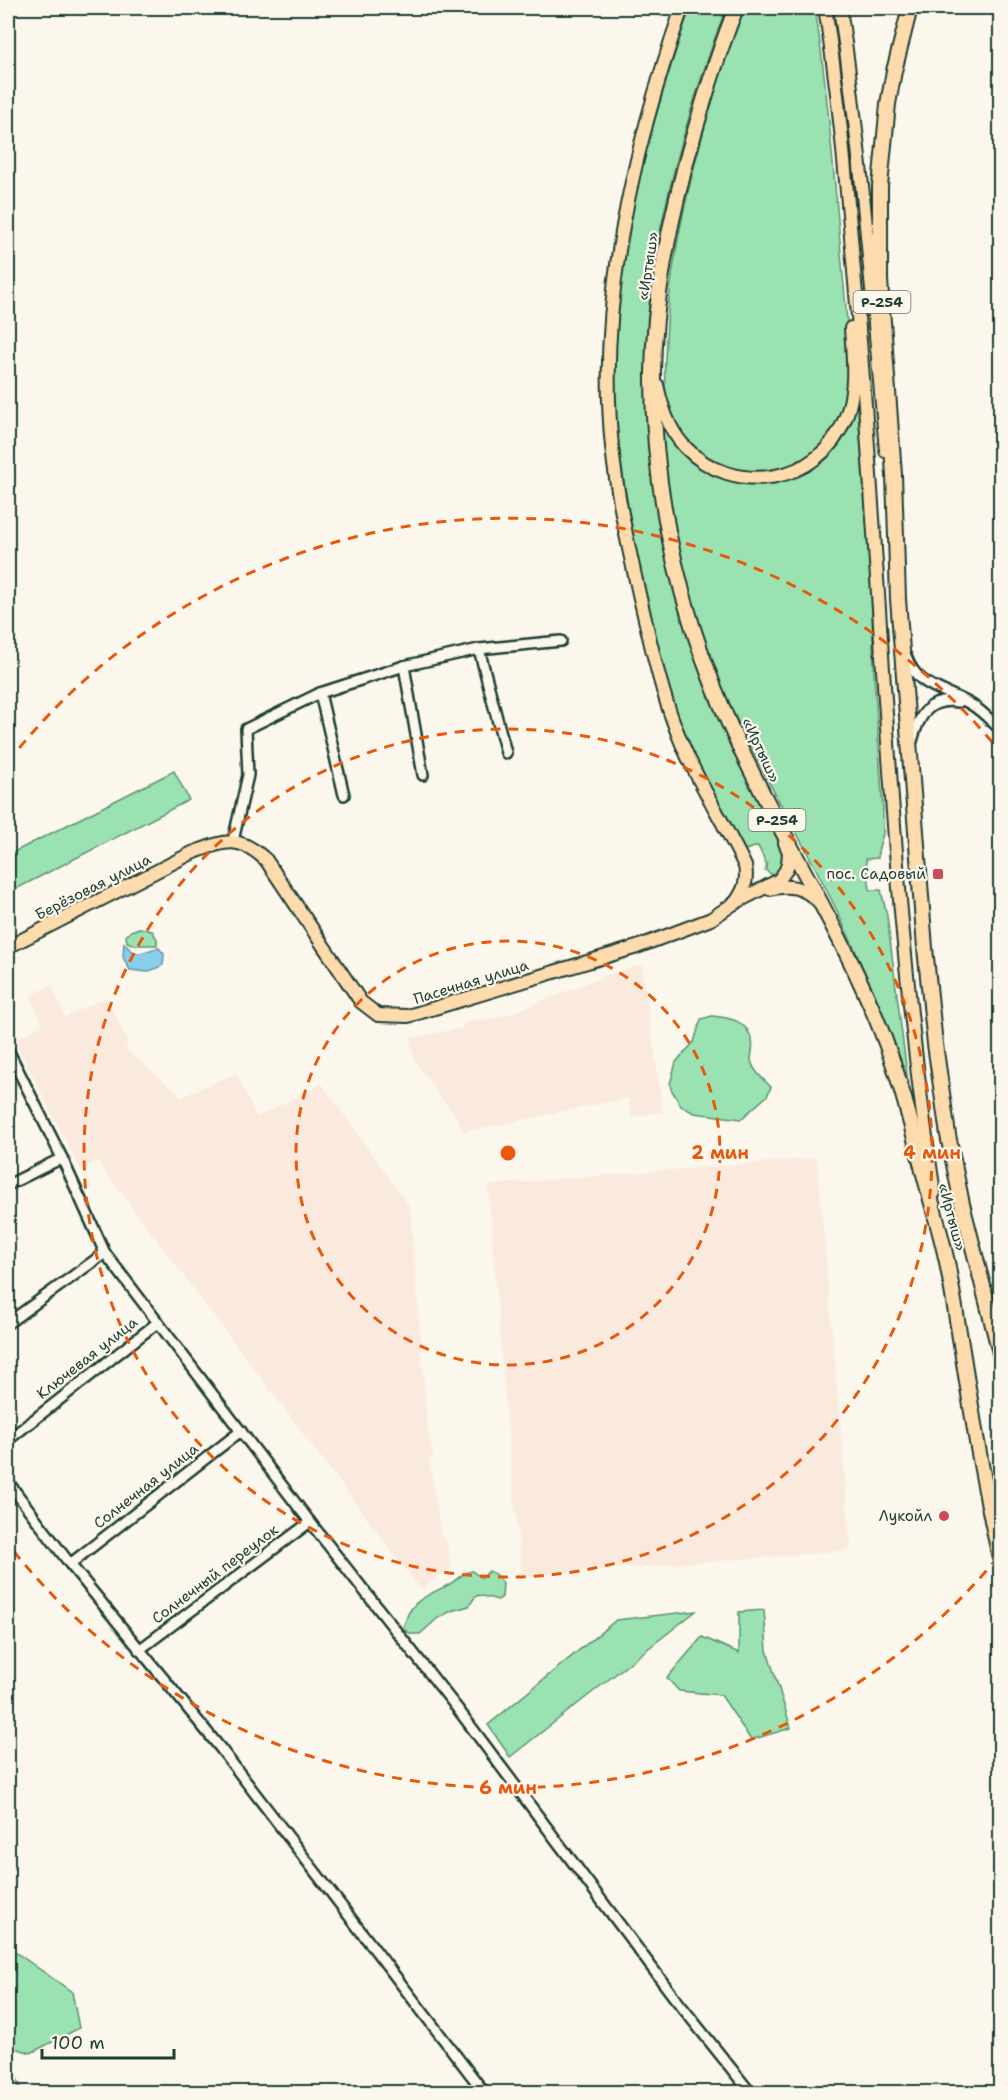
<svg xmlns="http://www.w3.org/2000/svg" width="1008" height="2100" font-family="'Shantell Sans',sans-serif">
<rect width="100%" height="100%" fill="#fbf7ec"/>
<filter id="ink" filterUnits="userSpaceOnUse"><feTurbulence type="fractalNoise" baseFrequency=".0167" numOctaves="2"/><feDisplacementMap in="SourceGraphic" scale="12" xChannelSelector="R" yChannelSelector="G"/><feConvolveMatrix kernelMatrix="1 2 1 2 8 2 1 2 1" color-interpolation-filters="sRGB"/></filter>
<g filter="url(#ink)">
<g fill="#faeadd">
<path d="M642,965L663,1112L631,1117L628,1098L464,1132L455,1114L443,1101L414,1059L410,1038L463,1028V1023L504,1016L610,974Z"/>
<path d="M52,985L65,1017L106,997L128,1042L126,1050L177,1092L181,1097L236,1073L257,1117L322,1084L410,1207L427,1421L433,1457L429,1458L441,1537L446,1539L451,1567L421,1590L97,1161L81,1170L14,1040L43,1025L30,996Z"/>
<path d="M817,1158L851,1549L808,1554L522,1576L506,1412L488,1185Z"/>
</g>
<g fill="#9ae2b1" stroke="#5c9072" stroke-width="1.5">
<path d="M690,8H726C695,90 669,177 654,264C647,309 646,355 648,400C652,518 679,624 725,733C741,772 763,808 782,846C785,859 782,866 774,876L765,870L767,865L758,846L745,850C724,810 701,771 682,730C661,683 654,630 643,581C630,520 618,460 615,397C609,264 648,132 690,8Z"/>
<path d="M745,8H815C828,92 834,178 842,264C845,304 855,373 843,410C825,464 762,486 713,463C700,457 688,442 680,430C675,422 669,411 667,402C663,381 665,359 666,339C669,270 684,204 702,137C714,93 726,49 745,8Z"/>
<path d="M856,404L858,405L871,585L874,674L883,810V834L878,851V858L866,859L870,890H881L887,916L908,1082H906C882,1009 852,938 816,869C784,809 749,750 722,687C686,604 668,513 661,423H662C675,439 687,460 705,470C767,506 840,471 856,404Z"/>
<path d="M174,771L189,800L8,893V855Z"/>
<path d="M139,928L152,931L157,939V945H135L127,942L126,936L131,931Z"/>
<path d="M712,1016C731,1018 747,1020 752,1041C754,1047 751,1054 751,1060C753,1071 764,1080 771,1087L767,1096L741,1119L694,1113L681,1106L671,1089L670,1084L676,1062L694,1042L701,1019Z"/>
<path d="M472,1571L482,1578L489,1571L497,1575L503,1583L502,1597L498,1600L479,1595L475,1597L469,1606L451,1611L438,1618L420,1634H411L403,1629C409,1601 424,1597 448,1585C458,1580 460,1573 472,1571Z"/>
<path d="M764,1610L767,1650L791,1728L751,1740L721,1695L679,1691L667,1678L702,1637L739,1653V1612Z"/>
<path d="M696,1611L510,1757L488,1725L616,1620Z"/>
<path d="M8,1947L72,1992L79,2028L31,2053L8,2046Z"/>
</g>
<path fill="#89ceeb" stroke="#5f94a2" stroke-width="1.5" d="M124,943C139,961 140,950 159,948L164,954L163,965L148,972L130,970L123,957Z"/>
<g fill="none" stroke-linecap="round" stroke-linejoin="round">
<path stroke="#5f94a2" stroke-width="3" d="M8,2059L22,2092"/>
<g stroke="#1f3d34" stroke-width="14">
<g id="minor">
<path d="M479,649L506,753"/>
<path d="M906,656C917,689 945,688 972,705C982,711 991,721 1000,729"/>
<path d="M404,666L423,775"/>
<path d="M320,693L344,795"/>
<path d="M912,741C919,716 928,697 959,702"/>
<path d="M233,841L248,775L246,729L320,693L404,666L479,649L561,641"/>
<path d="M8,1050L62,1158L105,1253L310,1522L457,1708L674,1997L750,2092"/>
<path d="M8,1185L62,1158"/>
<path d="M8,1323L105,1253"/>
<path d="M8,1440L157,1323"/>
<path d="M8,1482L70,1564L221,1749L484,2092"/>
<path d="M70,1564L241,1431"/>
<path d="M139,1650L310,1522"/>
</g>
</g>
<g stroke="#1f3d34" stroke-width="16">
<g id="major">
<path d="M682,8C634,147 597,299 612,447C617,496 628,545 639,594C650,639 659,685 676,729C694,777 723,820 745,866C748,881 744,891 735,903"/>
<path d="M825,8C841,106 848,206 857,305C883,601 889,899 934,1193"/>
<path d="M840,8C862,155 873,303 886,451"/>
<path d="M657,385C662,408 669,430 685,447C733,497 819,485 845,419C857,390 853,359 851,328"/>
<path d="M770,889C789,884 803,887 817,900"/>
<path d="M8,947L192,853C225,841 238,834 266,860L361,1002L378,1015L408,1016L637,947L711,919L733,904L779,880L786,870L788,864L789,852L785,843"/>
</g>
</g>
<g stroke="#1f3d34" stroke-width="18">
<g id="highway">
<path d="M736,8C717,56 702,105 688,155C669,226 654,298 653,372C652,503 685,631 741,750C790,853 853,949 891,1057C902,1088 910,1119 918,1151C927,1188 939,1225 947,1262C956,1310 963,1358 971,1406C979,1457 989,1508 1000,1558"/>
<path d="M910,8L894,71L888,104L880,186V280L894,475L898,599L925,948L935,1044L948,1135L962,1204L1000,1353"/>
</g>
</g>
<use href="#minor" stroke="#fbf7ec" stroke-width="9"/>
<use href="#major" stroke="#fedbac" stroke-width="12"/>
<use href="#highway" stroke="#fedbac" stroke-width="14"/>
</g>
</g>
<g fill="none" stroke="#e8590c" stroke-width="3" stroke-dasharray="10 8">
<circle cx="508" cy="1153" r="212"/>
<circle cx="508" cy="1153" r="424"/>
<path d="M998 1557A635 635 0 0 1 8 1544M8 762A635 635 0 0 1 998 749"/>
</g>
<g fill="#d1495b" stroke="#fbf7ec" stroke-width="2">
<rect x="932" y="868" width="12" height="12" rx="3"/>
<circle cx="944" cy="1516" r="6"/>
</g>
<g text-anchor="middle" stroke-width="4.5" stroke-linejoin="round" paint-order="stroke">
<g fill="#fbf7ec" stroke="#61756b" stroke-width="1.5">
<rect x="853.5" y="291" width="57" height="22" rx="4.5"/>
<rect x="748.5" y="809" width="57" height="22" rx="4.5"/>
</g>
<g font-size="14" font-weight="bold" fill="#1f3d34">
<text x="882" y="307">Р-254</text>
<text x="777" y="825">Р-254</text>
</g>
<g font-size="15" fill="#1f3d34" stroke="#fbf7ec">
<text transform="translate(648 266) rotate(-81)" y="5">«Иртыш»</text>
<text transform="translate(761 750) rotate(65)" y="5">«Иртыш»</text>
<text transform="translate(93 887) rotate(-27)" y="5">Берёзовая улица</text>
<text transform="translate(471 982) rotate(-17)" y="5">Пасечная улица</text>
<text transform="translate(952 1217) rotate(75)" y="5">«Иртыш»</text>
<text transform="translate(87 1358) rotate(-38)" y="5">Ключевая улица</text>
<text transform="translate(146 1486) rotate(-38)" y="5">Солнечная улица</text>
<text transform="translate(215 1574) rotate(-37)" y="5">Солнечный переулок</text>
</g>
<g font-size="15" fill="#1f3d34" stroke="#fbf7ec" text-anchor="end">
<text x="926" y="879">пос. Садовый</text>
<text x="932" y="1521">Лукойл</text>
</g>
</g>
<circle cx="508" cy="1153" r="9" fill="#e8590c" stroke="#fbf7ec" stroke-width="3"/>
<g font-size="18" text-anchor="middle" font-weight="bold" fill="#e8590c" stroke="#fbf7ec" stroke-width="4.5" stroke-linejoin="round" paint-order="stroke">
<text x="720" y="1159">2 мин</text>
<text x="932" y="1159">4 мин</text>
<text x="508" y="1794">6 мин</text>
</g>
<rect width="1008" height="2100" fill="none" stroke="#fbf7ec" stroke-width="30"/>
<rect x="15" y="15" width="978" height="2070" fill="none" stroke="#1f3d34" stroke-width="2" filter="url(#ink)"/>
<path d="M42 2049v9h132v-9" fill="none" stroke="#1f3d34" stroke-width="3"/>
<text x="51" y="2049" font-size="18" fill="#1f3d34" stroke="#fbf7ec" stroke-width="4.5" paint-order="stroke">100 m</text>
</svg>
